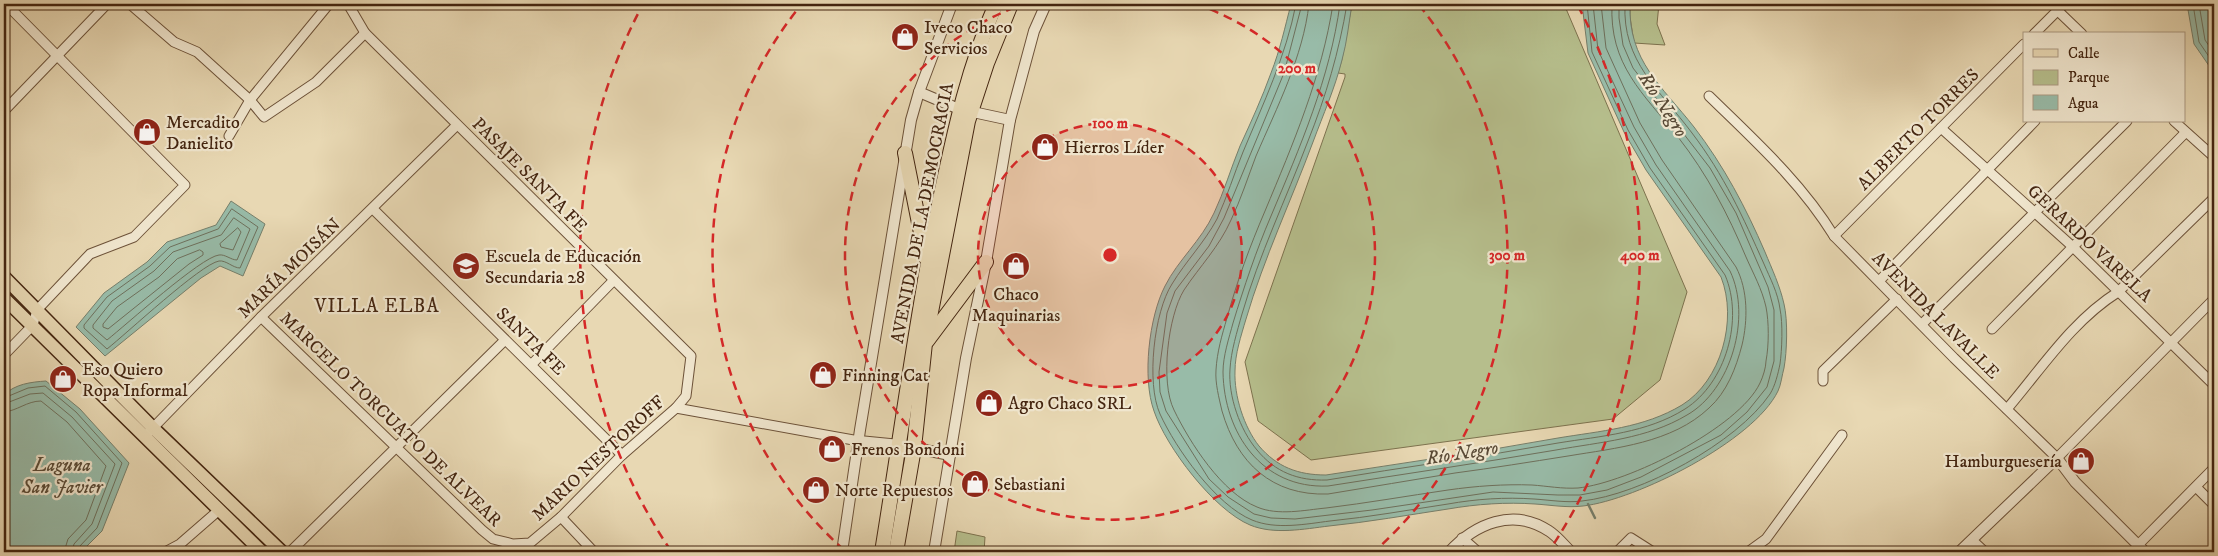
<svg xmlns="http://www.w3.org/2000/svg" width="2218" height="556" font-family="'IM FELL DW Pica',serif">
<rect width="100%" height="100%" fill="#e8d8b3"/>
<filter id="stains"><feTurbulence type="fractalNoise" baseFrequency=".004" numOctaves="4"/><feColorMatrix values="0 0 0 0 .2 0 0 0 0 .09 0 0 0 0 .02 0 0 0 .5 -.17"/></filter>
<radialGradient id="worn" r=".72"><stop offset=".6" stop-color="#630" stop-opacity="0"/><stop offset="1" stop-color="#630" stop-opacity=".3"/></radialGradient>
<g fill="#b6be8c" stroke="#7d724e">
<path d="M1352,4H1564L1687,292L1660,380L1613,419L1311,460L1258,421L1245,362L1345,77V74L1338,73L1342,59Z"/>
<path d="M1630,4H1659L1657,24L1665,45L1634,43L1630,17Z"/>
<path d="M957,531L985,537L984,552H954Z"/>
</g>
<g fill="#98bba8" stroke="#767f6b">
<path d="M1291,4H1352C1349,22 1347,42 1342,60C1335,88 1323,115 1313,142C1291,201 1264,258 1246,319C1241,336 1235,354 1235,371C1234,396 1244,427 1259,446C1277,467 1298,475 1326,475C1403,463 1481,452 1558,438C1600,431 1644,428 1682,405C1721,381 1738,320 1721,277L1646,170L1624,132L1588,53L1582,4H1630C1628,61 1662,86 1694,127C1724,166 1746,208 1765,252C1772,269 1780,286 1784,304C1788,320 1787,352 1784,368C1782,375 1781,385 1778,391C1754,441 1636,500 1583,506C1567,508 1551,505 1535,504C1506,502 1477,504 1448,509C1408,515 1369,522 1329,526C1304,529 1274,535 1250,525C1214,510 1166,447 1154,411C1142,378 1149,317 1165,286C1178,260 1201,241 1214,213C1224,192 1231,168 1240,146C1251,122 1262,98 1271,73C1280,50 1285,27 1291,4Z"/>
<path d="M2187,4H2214V73L2194,44Z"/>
<path d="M231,201L265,224L243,276L220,266L201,278L105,356L76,327L104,293L147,262L167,242L216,225Z"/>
<path d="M46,381L80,409L129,463L102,531L81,552H4V395C15,384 31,382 46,381Z"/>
</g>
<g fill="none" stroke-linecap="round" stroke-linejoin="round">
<g stroke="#6e705c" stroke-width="1">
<path d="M1296,4C1286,56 1263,104 1243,152C1234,174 1227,197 1217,219C1204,243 1186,261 1172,284C1154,312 1146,383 1160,414C1176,449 1216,505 1252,520C1276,530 1306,524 1330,521C1370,517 1408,510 1448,504C1476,499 1505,497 1534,499C1550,500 1566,503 1582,501C1640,495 1737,443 1770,394C1775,386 1778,374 1780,364C1782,350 1783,323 1780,309C1778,293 1770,278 1764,264C1743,217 1724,175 1692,133C1660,90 1622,62 1625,4"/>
<path d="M1302,4L1284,73L1224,218L1209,246L1175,291L1167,313L1159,372L1160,392L1166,411L1209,479L1228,497L1254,514L1271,518L1295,519L1372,510L1493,492L1558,495H1580L1607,490L1641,477L1721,435L1747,412L1767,387L1774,361V310L1768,287L1736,213L1710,168L1633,68L1623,45L1619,18V4"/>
<path d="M1309,4C1303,57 1277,107 1256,156C1248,177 1241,199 1231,220C1219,247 1200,266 1184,290C1168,316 1160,382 1174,410C1190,443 1222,493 1257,507C1278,516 1305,510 1326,508C1367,503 1407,496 1448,490C1476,486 1504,484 1532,485C1547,486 1562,489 1578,488C1627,483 1739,428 1760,383C1763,377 1766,367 1766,361C1769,345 1769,322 1766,307C1762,289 1753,273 1746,257C1728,214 1707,174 1678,137C1643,93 1609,65 1612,4"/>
<path d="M1333,4C1322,76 1293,144 1265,211C1250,246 1237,281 1227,318C1222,335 1217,352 1216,370C1215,383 1219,398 1222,411C1237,463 1272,496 1328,494C1370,487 1413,480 1455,473C1493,468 1530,462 1568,456C1616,448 1672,443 1709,408C1727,392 1736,368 1742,345C1748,320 1748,290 1736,267L1662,160L1640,123L1606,48L1601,4"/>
<path d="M1340,4C1330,78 1300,147 1271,216C1256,251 1244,287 1233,323C1229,338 1223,356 1223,372C1224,433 1262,489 1328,486C1404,474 1480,463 1556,450C1600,442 1647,439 1687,415C1731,390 1752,317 1730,271L1656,165L1634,127L1598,50L1593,4"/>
<path d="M1347,4C1339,52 1326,96 1308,141C1286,199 1259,255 1242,314C1237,332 1231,351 1230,369C1228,396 1240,430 1257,450C1275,472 1298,481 1327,480C1404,467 1481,457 1558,443C1601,436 1647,433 1685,409C1726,383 1744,319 1725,275L1650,168L1628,130L1592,52L1587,4"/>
<path d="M2193,4L2199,42L2214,64"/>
<path d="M2199,4L2205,40L2214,53"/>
<path d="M232,209L258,227L240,268C233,268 226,260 219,261C201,264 126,334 107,349L84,328V325L107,297L150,266L170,247L218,229Z"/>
<path d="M234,218L250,229L237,260C231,260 225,254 219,255C201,257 126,325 107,340L93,328V325L112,301L154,271L173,252L221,235Z"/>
<path d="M238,228L241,232L233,250L221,247L220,244Z"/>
<path d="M200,250L203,252V255L189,264L108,329L103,327V324L117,307L159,277L177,259Z"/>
<path d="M4,398L28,388L45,386L76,412L122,463L97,528L79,547L78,552"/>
<path d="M4,404L30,394L43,393L72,417L115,464L92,524L74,544L72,552"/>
<path d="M4,412C17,411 27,401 41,401L67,422L106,466L86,520L68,539L64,552"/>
</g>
<g stroke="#767f6b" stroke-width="2.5">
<path d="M1588,504L1595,518"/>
<path d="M1629,550L1631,552"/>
</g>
<g stroke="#6d5239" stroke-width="11">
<g id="minor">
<path d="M130,4L174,42L197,52L250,100L264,117L316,82L365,33"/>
<path d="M2057,10L2082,34"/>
<path d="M2034,34L2064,4"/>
<path d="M1709,96C1754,140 1801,182 1834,236L1954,358L2057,458L2214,299"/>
<path d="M4,111L107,4"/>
<path d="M2174,121L2214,157"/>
<path d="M1941,128L2073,247L2214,385"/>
<path d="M229,136L250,100L329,4"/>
<path d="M373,209L622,455"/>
<path d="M1834,236L2024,44"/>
<path d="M1880,280L2035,121"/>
<path d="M261,317L482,530L493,539L513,544L530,543L561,517L622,455L676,408L686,396L691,356L365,33L348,4"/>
<path d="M1922,324L2127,121"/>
<path d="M1992,329L2185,133"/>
<path d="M4,355L33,325L37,310L90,254L134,237L185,185L6,4"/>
<path d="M532,364L613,281"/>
<path d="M1823,381V371L1897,299"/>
<path d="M676,408L859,441"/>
<path d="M2007,409C2042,368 2072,321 2118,292L2214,198"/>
<path d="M149,432L261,317L457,125"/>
<path d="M2196,487L2214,505"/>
<path d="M561,517L594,552"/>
<path d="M1462,538L1478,552"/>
<path d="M1972,540L1985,552"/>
<path d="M2138,545L2214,468"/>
<path d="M165,552L180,544L219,510"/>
<path d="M290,552L505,340"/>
<path d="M1617,552L1631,538L1653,552"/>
<path d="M1748,552L1766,539L1842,435"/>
</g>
</g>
<g stroke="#6d5239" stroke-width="12">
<g id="tertiary">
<path d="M919,92L959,109L1010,120"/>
<path d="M859,441L900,445L950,455"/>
<path d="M842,552L860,430L911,120L919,92L952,4"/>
<path d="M934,552L966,358L986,262L1010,120L1034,31L1046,4"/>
<path d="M1449,552C1475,524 1513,507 1549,531C1557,536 1564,545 1571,552"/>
<path d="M1959,552L2057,458L2075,482L2145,552"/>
</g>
</g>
<g stroke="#442510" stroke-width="15">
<g id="primary">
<path d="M4,277L153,428L282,552"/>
<path d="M4,298L262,552"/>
</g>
</g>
<g stroke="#442510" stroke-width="16">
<g id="trunk">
<path d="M905,153L926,258"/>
<path d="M927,341L986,262"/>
<path d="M882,552C901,436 916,319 939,204C954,134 967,70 996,4"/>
<path d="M896,552L914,448L925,343L968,121L987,63L1011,4"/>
</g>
</g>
<use href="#minor" stroke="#f0e6ce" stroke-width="9"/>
<use href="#tertiary" stroke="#f0e6ce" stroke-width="10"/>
<use href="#primary" stroke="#e8d8b3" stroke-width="12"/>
<use href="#trunk" stroke="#e8d8b3" stroke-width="14"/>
</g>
<circle cx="1110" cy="255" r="132" fill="#d62828" fill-opacity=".12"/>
<g fill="none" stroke="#d62828" stroke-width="2.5" stroke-dasharray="9 6">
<circle cx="1110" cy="255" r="132"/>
<path d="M1196 4A265 265 0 1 1 1024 4"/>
<path d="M844 550A397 397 0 0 1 801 5M1419 5A397 397 0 0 1 1376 550"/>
<path d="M671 551A530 530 0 0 1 642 6M1578 6A530 530 0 0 1 1549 551"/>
</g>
<defs>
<g id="shop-disc" transform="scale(1.4375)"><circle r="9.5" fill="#8f2418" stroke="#f0e6ce"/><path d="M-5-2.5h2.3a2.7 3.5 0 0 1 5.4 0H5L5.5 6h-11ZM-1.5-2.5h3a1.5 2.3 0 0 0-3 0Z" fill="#fff"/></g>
<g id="school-disc" transform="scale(1.4375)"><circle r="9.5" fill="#8f2418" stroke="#f0e6ce"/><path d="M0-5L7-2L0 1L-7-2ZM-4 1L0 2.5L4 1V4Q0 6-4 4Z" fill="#fff"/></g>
</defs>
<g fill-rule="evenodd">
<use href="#shop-disc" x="905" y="37"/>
<use href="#shop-disc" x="147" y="132"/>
<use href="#shop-disc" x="1045" y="147"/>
<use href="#school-disc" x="466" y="266"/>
<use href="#shop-disc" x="1016" y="266"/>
<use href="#shop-disc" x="823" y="375"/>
<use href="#shop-disc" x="63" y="379"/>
<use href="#shop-disc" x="989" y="403"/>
<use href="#shop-disc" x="832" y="449"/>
<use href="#shop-disc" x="2081" y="461"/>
<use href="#shop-disc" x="975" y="484"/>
<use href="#shop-disc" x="816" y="490"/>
</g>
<g text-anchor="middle" stroke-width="4.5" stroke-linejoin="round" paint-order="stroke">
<g font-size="18" fill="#442510" stroke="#f0e6ce" text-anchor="start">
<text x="924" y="33">Iveco Chaco<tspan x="924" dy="21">Servicios</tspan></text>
<text x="166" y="128">Mercadito<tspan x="166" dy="21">Danielito</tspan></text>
<text x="1064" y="153">Hierros Líder</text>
<text x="485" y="262">Escuela de Educación<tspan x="485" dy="21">Secundaria 28</tspan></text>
<text x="1016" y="300" text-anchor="middle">Chaco<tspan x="1016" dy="21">Maquinarias</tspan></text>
<text x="82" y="375">Eso Quiero<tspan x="82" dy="21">Ropa Informal</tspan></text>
<text x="842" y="381">Finning Cat</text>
<text x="1008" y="409">Agro Chaco SRL</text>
<text x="851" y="455">Frenos Bondoni</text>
<text x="2062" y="467" text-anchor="end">Hamburguesería</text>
<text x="994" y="490">Sebastiani</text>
<text x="835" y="496">Norte Repuestos</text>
</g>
<g font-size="18" fill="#442510" stroke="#f0e6ce">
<text transform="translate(1918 129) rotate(-45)" y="6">ALBERTO TORRES</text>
<text transform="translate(530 175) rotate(45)" y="6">PASAJE SANTA FE</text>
<text transform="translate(922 213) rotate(-79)" y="6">AVENIDA DE LA DEMOCRACIA</text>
<text transform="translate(2090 243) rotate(43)" y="6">GERARDO VARELA</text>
<text transform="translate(289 268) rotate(-44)" y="6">MARÍA MOISÁN</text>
<text transform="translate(1936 315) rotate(45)" y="6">AVENIDA LAVALLE</text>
<text transform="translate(531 341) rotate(44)" y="6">SANTA FE</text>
<text transform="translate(391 419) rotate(44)" y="6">MARCELO TORCUATO DE ALVEAR</text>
<text transform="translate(598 458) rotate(-43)" y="6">MARIO NESTOROFF</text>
</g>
<g font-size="19" font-style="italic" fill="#594a36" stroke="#f0e6ce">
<text transform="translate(1664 104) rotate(57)" y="7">Río Negro</text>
<text transform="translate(1462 452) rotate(-9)" y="7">Río Negro</text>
<text x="62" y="471">Laguna<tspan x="62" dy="22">San Javier</tspan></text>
</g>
<g font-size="19" letter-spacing="1" fill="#442510" stroke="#f0e6ce">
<text x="377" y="312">VILLA ELBA</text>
</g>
</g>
<circle cx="1110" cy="255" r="8" fill="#d62828" stroke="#f0e6ce" stroke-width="2.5"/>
<g font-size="15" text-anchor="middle" font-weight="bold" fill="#d62828" stroke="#f0e6ce" stroke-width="4.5" stroke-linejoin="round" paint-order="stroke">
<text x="1297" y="73">200 m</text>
<text x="1110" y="128">100 m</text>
<text x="1507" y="260">300 m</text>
<text x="1640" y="260">400 m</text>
</g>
<rect width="2218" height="556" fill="none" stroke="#e8d8b3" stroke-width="20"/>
<rect x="5" y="5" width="2208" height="546" fill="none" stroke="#442510" stroke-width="2.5"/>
<rect x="10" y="10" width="2198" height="536" fill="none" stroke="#442510"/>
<rect x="2023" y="32" width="162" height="90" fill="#f0e6ce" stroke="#ab9982"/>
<rect x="2033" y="49" width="25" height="8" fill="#e8d8b3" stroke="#ab9982"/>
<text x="2068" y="58" font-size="15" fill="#442510">Calle</text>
<rect x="2033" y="70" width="25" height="15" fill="#b6be8c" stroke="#ab9982"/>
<text x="2068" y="82" font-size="15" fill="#442510">Parque</text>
<rect x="2033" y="95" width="25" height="15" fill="#98bba8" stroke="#ab9982"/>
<text x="2068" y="108" font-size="15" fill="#442510">Agua</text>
<rect width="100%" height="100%" filter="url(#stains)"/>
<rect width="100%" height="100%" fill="url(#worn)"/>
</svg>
